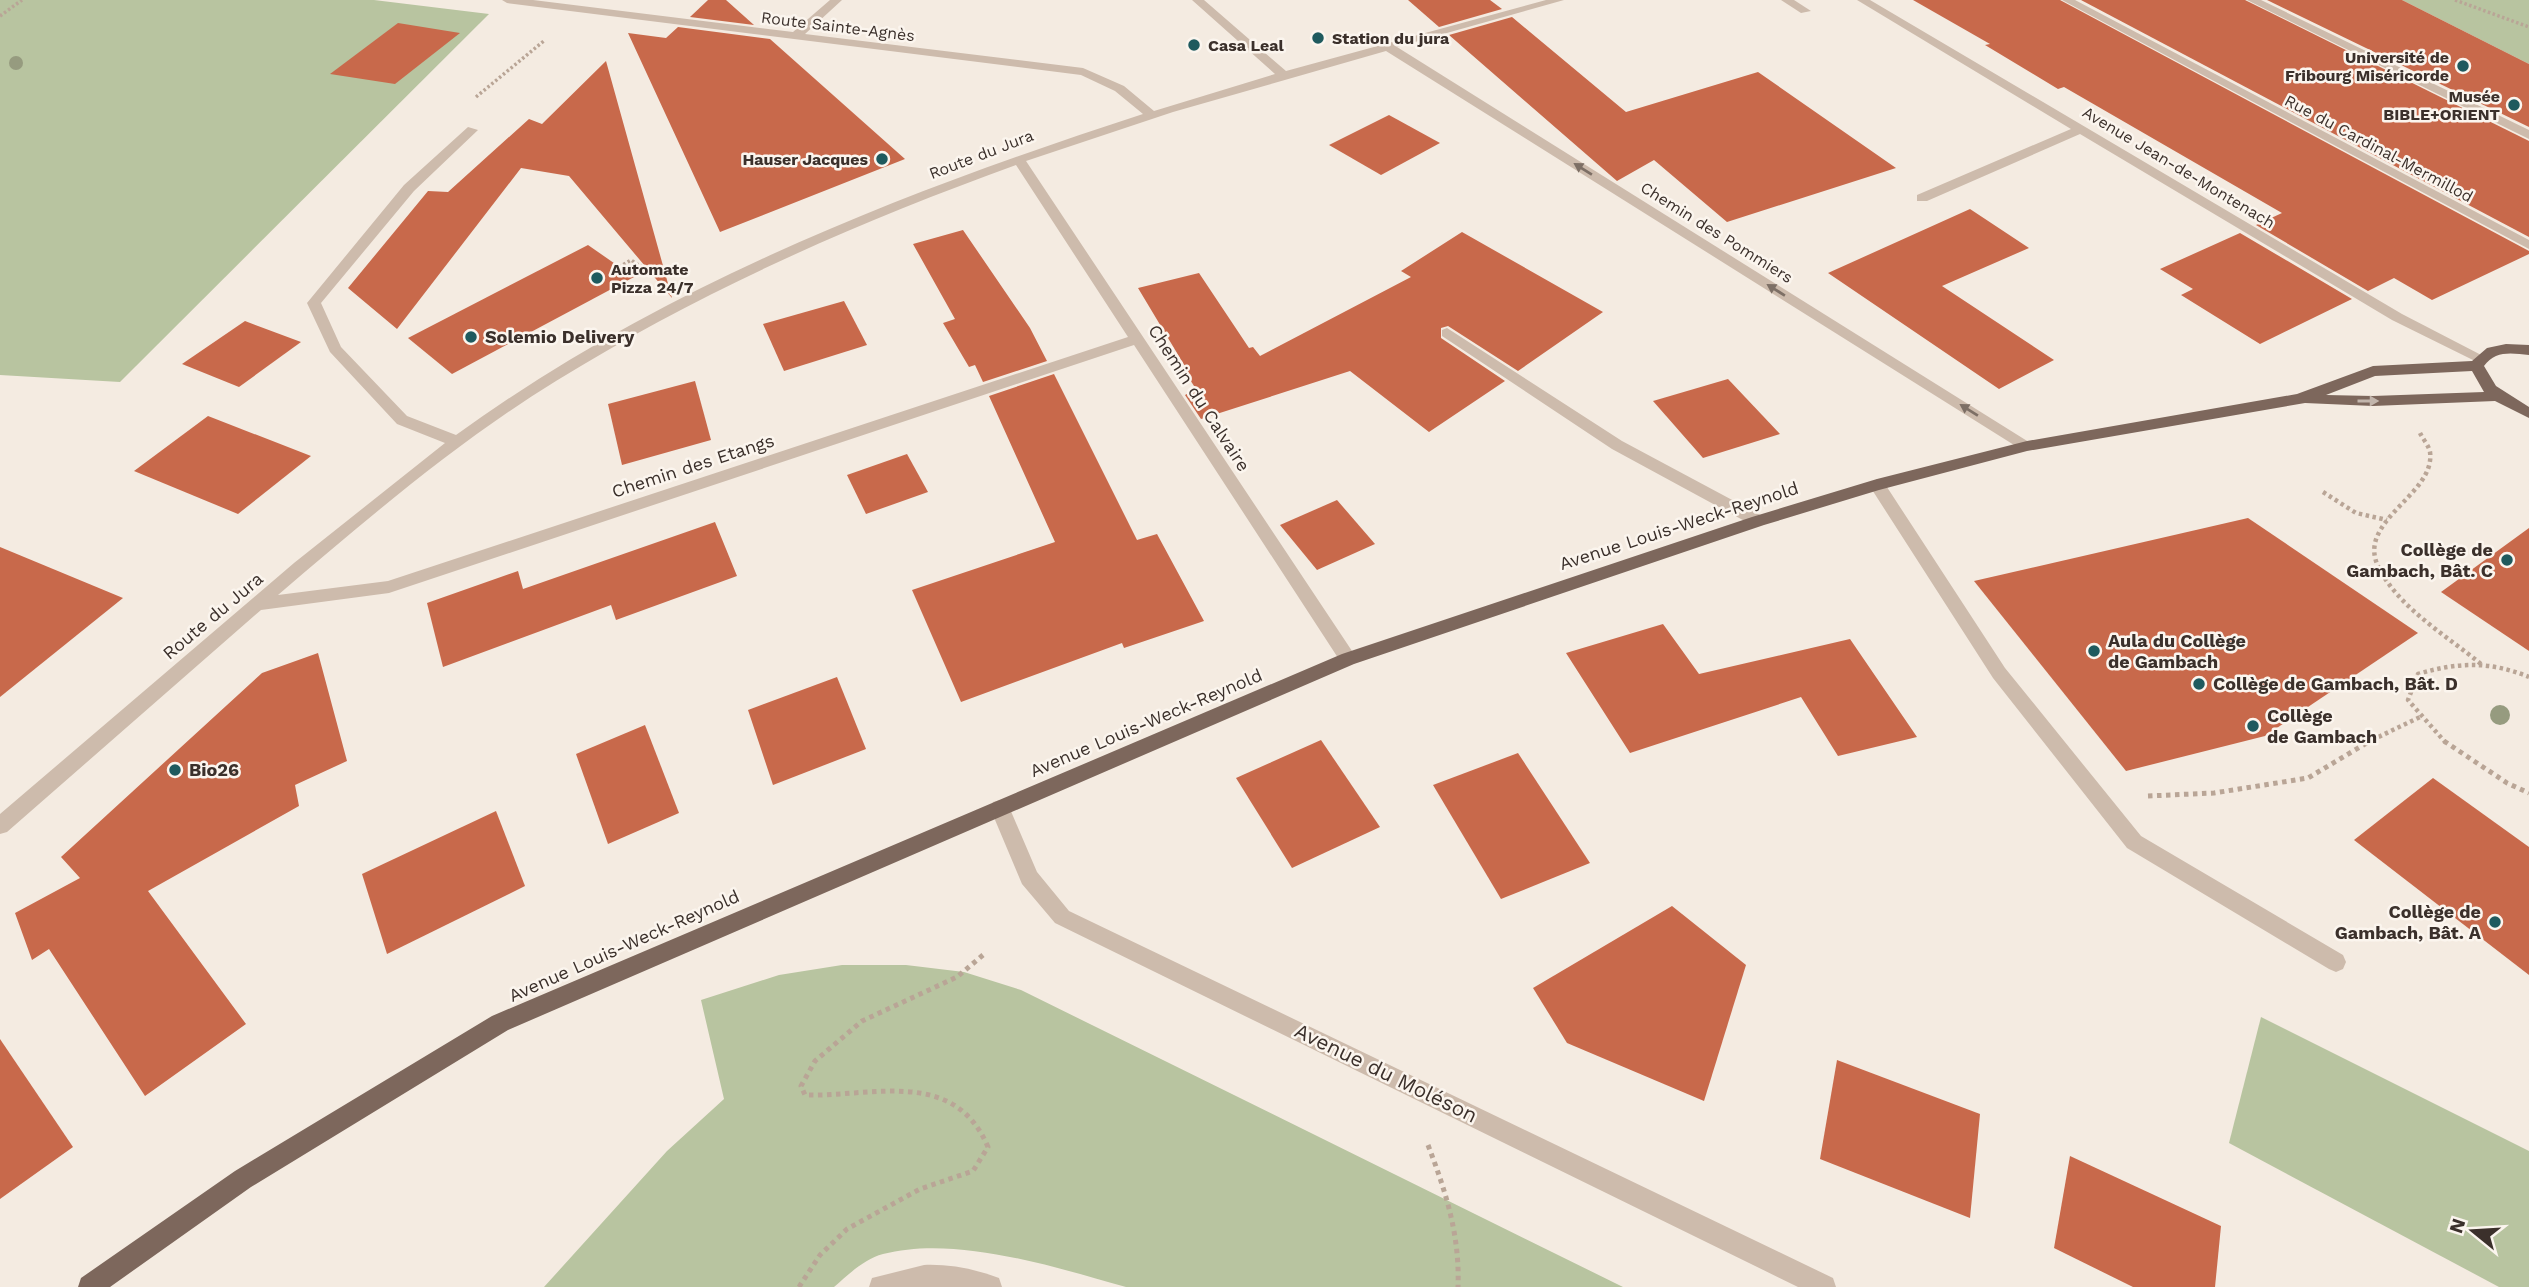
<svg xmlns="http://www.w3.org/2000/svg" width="2529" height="1287" font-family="'Work Sans',sans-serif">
<rect width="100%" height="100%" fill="#f4ebe1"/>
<g fill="#b8c4a0">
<path d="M0,0H374L489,14L120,382L0,375Z"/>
<path d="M2402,0H2529V64Z"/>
<path d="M842,965H906L964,972L1021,990L1623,1287H1126C1054,1267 956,1235 883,1254C864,1259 848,1275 834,1287H544L667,1151L724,1099L701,1000L779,975Z"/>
<path d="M2261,1017L2529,1151V1287H2499L2229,1143Z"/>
</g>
<g fill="#c8694b">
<path d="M708,0H726L754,25L690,17Z"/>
<path d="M1408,0H1490L1502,9L1439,27Z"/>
<path d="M1913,0H2060L2529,251V254L2432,300L2394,278L2368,291L2256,225L2282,213L2064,87L2058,89L1985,45L1990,44Z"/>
<path d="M2081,0H2245L2529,141V237Z"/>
<path d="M2267,0H2402L2529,64V127Z"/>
<path d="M1512,17L1626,112L1758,72L1896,168L1727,222L1654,160L1617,181L1449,35Z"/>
<path d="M398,23L460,33L395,84L330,74Z"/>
<path d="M678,27L770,39L905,159L720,232L628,33L666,38Z"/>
<path d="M606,61L672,298L569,176L521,168L397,329L348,288L428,191L448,192L529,119L542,124Z"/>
<path d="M1389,115L1440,143L1381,175L1329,145Z"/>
<path d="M1970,209L2029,248L1942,286L2054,360L1999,389L1828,273Z"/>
<path d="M963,230L1030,328L1047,361L983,382L975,365L969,367L943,323L955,319L913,244Z"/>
<path d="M1462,232L1603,312L1518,371L1448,326L1441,328V338L1505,381L1429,432L1350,371L1201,419L1185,395L1196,389L1183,369L1186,368L1138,288L1199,273L1249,348L1253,347L1260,356L1411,277L1401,271Z"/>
<path d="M2240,233L2352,299L2260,344L2181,295L2193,289L2160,269Z"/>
<path d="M588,245L634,277L452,374L408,338Z"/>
<path d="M844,301L867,345L784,371L763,324Z"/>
<path d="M245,321L301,342L239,387L182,364Z"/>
<path d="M1054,374L1137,540L1157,534L1204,621L1124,648L1122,643L961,702L912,590L1055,542L989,396Z"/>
<path d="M1728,379L1780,434L1703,458L1653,401Z"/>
<path d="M695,381L711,440L622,465L608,404Z"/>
<path d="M208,416L311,456L238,514L134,471Z"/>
<path d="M907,454L928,492L866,514L847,475Z"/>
<path d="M1337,500L1375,544L1317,570L1280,525Z"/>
<path d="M2248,518L2418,633L2265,736L2126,771L1974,581Z"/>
<path d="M715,522L737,576L616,620L611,605L443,667L427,603L518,571L523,589Z"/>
<path d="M2529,528V651L2441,592Z"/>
<path d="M0,547L123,598L0,697Z"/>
<path d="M1663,624L1699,674L1850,639L1917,737L1838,756L1801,697L1630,753L1566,653Z"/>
<path d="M318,653L347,761L295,785L299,806L148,891L246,1024L145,1096L49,949L32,960L15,913L80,878L61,857L262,673Z"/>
<path d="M837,677L866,749L773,785L748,710Z"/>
<path d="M645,725L679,813L608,844L576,754Z"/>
<path d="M1321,740L1380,827L1292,868L1236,778Z"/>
<path d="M1518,753L1590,863L1501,899L1433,785Z"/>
<path d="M2433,778L2529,847V975L2354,840Z"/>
<path d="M496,811L525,886L387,954L362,874Z"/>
<path d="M1672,906L1746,965L1704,1101L1567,1043L1533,988Z"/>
<path d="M0,1039L73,1147L0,1199Z"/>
<path d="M1837,1060L1980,1114L1970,1218L1820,1159Z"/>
<path d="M2070,1156L2221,1226L2215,1287H2133L2054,1248Z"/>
</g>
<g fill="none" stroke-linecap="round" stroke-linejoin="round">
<g stroke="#b9a596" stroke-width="3.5" stroke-dasharray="2.5 2.5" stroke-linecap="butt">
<path d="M2455,0L2529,27"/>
<path d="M0,16L22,0"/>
<path d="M476,97L545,40"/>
<path d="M619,267L631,260L657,277"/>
</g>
<g stroke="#b9a596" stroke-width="4.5" stroke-dasharray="3.5 3.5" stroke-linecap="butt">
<path d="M2420,433C2423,439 2429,446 2430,452C2436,495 2354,521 2379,568C2399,608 2447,636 2481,664"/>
<path d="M2323,492L2356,513L2387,520"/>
<path d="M2366,743L2422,716"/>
<path d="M2446,743L2408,700L2418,674C2458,662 2490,661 2529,677"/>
</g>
<g stroke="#b9a596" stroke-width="5" stroke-dasharray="4.5 4.5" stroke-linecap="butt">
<path d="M2444,741L2507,783L2529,793"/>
<path d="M2148,796L2214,793L2308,778L2370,741"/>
<path d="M1428,1145C1446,1192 1460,1236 1458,1287"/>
<path d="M799,1287L820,1255L847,1229L920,1189L973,1171L988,1147C954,1067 872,1097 805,1095L801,1086L815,1061L862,1021L957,977L983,955"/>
</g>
<g fill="#cdbbac" fill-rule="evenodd">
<path d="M502,0H533L793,32L830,0H842L805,34L1083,68L1124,86L1154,111L1275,74L1192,0H1204L1286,71L1546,0H1564L1397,47L2035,446L2032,450H2022L1386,51L1173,112L1026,161L1354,654L1357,659L1354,664H1342L1134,345L389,593L261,610L7,832L0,834V814L294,563L445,443L397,424L330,352L307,303L404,185L468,127L478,130L414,191L321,303L341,347L407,416L456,435C663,285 903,192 1143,114L1115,91L1081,75L507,3ZM1016,165L1128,337L388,581L278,595C367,519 457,442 556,381C701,291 856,223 1016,165Z"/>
<path d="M1781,0H1794L1811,11L1801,13Z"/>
<path d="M1857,0H1870L2402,314L2487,358L2480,363L2475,361L2392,320L2080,134L1927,201H1917V195L2071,129Z"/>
<path d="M2062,0H2075L2529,240V249Z"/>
<path d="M2247,0H2261L2529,130V139Z"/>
<path d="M1447,328L1622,441L1764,517L1766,521L1764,525H1752L1612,449L1442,336V330Z"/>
<path d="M1877,479L1883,481L2005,668L2141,836L2343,955L2346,962L2343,969L2336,972L2329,969L2127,848L1993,678L1869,485Z"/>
<path d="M1000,800L1007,802L1037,872L1069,911L1833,1278L1836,1287H1798L1055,923L1022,884L990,808L993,802Z"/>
<path d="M924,1265C949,1264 975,1269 999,1278L1002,1287H869L872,1278Z"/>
</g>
<path fill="#7d675c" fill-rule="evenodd" d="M2506,344L2529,345V355C2512,353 2495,350 2484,366L2496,386L2529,407V418L2495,401L2373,406L2305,403L2027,451L1879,490L1764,525L1354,664L508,1030L251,1187L110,1287H78L81,1278L235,1171L492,1016L1342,654L1752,517L1877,479L2027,441L2297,394L2373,366L2472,361L2487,348ZM2472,371L2484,392L2373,396L2326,395L2375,376Z"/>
</g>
<g fill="#969b7f">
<circle cx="16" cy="63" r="7"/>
<circle cx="2500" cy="715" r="10"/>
</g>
<defs><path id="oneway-solid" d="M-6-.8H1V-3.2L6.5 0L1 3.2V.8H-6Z" transform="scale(1.75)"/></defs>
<g fill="#7d6f65">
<use href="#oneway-solid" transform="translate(1583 169) rotate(-148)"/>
<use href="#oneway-solid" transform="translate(1776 290) rotate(-148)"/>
<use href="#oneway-solid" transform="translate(1969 410) rotate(-148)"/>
</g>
<use fill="#c2b5ac" href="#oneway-solid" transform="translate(2368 401)"/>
<g fill="#1f5a5e" stroke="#fbf5ee" stroke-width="2.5">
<circle cx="1318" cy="38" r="7"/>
<circle cx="1194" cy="45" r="7"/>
<circle cx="2463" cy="66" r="7"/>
<circle cx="2514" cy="105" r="7"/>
<circle cx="882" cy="159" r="7"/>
<circle cx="597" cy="278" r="7"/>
<circle cx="471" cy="337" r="7"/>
<circle cx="2507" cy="560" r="7"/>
<circle cx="2094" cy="651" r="7"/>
<circle cx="2199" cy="684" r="7"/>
<circle cx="2253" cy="726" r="7"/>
<circle cx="175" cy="770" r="7"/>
<circle cx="2495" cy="922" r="7"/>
</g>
<g text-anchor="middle" stroke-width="5" stroke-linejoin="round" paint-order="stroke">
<g font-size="16" fill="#3b302b" stroke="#fbf5ee">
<text transform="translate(838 26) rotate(7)" y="6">Route Sainte-Agnès</text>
<text transform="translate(2379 148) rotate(28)" y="6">Rue du Cardinal-Mermillod</text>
<text transform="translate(981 154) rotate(-21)" y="6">Route du Jura</text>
<text transform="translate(2179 167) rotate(31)" y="6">Avenue Jean-de-Montenach</text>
<text transform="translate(1717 232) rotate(32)" y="6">Chemin des Pommiers</text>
</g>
<g font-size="16" font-weight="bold" fill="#3b302b" stroke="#fbf5ee" text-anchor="start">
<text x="1332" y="44">Station du jura</text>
<text x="1208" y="51">Casa Leal</text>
<text x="2449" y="63" text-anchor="end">Université de<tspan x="2449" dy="18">Fribourg Miséricorde</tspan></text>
<text x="2500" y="102" text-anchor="end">Musée<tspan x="2500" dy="18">BIBLE+ORIENT</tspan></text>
<text x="868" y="165" text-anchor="end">Hauser Jacques</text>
<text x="611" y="275">Automate<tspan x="611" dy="18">Pizza 24/7</tspan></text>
</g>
<g font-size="18" font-weight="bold" fill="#3b302b" stroke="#fbf5ee" text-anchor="start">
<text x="485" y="343">Solemio Delivery</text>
<text x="2493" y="556" text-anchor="end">Collège de<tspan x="2493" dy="21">Gambach, Bât. C</tspan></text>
<text x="2108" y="647">Aula du Collège<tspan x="2108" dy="21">de Gambach</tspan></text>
<text x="2213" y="690">Collège de Gambach, Bât. D</text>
<text x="2267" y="722">Collège<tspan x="2267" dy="21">de Gambach</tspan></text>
<text x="189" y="776">Bio26</text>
<text x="2481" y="918" text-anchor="end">Collège de<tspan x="2481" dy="21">Gambach, Bât. A</tspan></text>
</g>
<g font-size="18" fill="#3b302b" stroke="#fbf5ee">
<text transform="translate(1199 398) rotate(57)" y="6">Chemin du Calvaire</text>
<text transform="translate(693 466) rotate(-18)" y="6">Chemin des Etangs</text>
<text transform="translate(1679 526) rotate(-18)" y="6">Avenue Louis-Weck-Reynold</text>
<text transform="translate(213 616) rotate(-40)" y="6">Route du Jura</text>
<text transform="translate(1146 723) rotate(-23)" y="6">Avenue Louis-Weck-Reynold</text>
<text transform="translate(624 946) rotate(-24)" y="6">Avenue Louis-Weck-Reynold</text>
</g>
<g font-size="21" fill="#3b302b" stroke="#fbf5ee">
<text transform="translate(1386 1073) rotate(26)" y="7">Avenue du Moléson</text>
</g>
</g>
<g transform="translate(2473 1231) rotate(288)" stroke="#fbf5ee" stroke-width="5" paint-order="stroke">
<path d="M0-5L12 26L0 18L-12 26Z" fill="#3b302b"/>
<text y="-10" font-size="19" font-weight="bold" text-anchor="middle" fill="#3b302b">N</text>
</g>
</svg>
